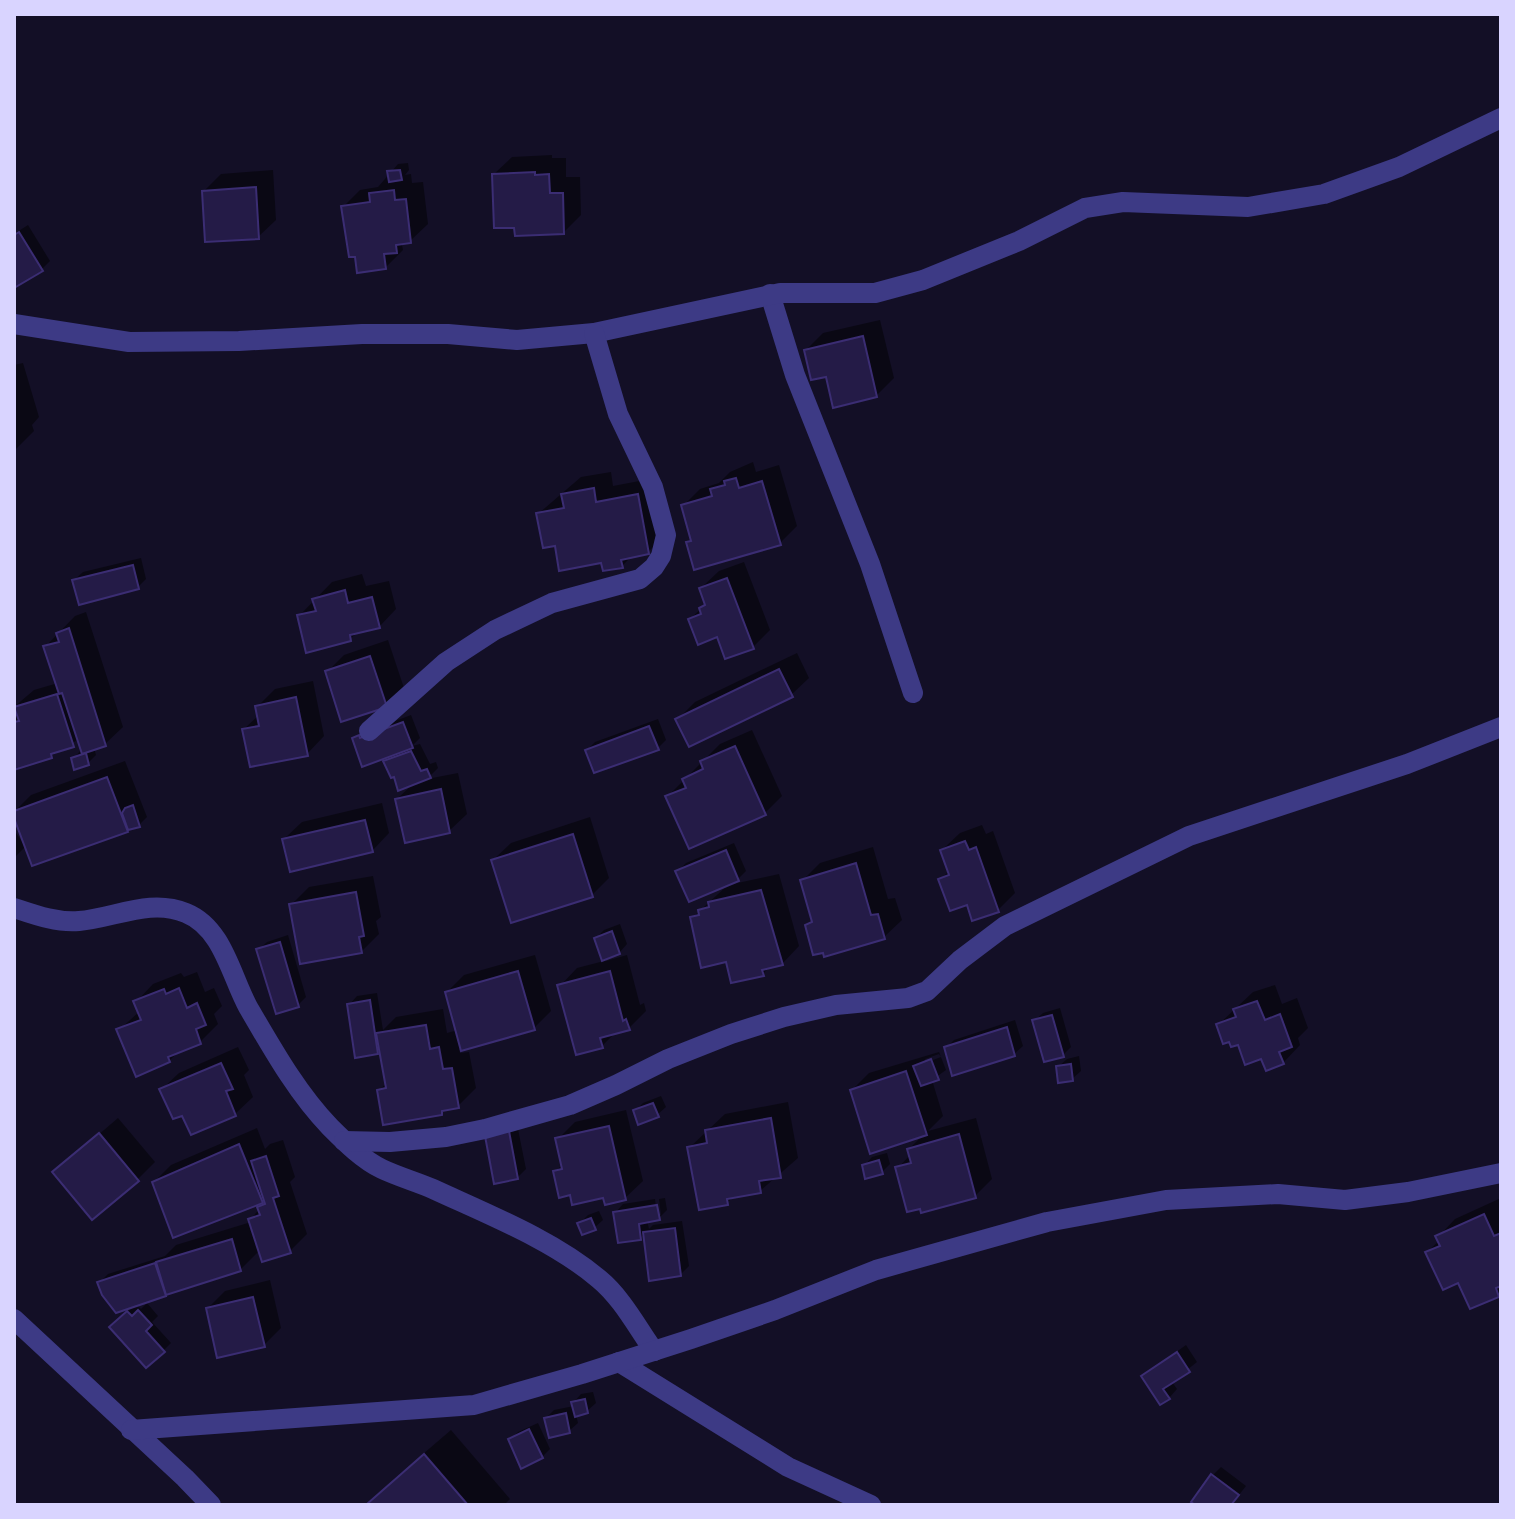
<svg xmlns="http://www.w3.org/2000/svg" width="1515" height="1519" font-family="'Fira Sans Condensed',sans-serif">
<rect width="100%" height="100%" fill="#130f26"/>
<g fill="#0007" fill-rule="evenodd">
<path d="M552,155V158H566V177H580L581,215L564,232L494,174L512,157Z"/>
<path d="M408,163L409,170L405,175L411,174L412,183L423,182L428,224L410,241L402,245L403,250L385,268L343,207L360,190L378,187L398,164Z"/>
<path d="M273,170L276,220L258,237L204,191L221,174Z"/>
<path d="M28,225L50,261L42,269L14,283V234Z"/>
<path d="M880,320L894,378L876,396L828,374L806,350L823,333Z"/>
<path d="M23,363L39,417L32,425L34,431L14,451V365Z"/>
<path d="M753,462L756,472L779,465L797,526L780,543H689L693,539L683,506L700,489L719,483L730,472Z"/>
<path d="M611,472L613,486L655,478L666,535L648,552L633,555L622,566L556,543L538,514L581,477Z"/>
<path d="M141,558L146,579L138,587L74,580L83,572Z"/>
<path d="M744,562L770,630L753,647L718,635L690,619L707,603L701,588L719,571Z"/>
<path d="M362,574L366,586L389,581L396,609L379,627L358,632L350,639L299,616L332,582Z"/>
<path d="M86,612L123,727L105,744L94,748L96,755L88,763L73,759L82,749L79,739L51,756L14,768V707L34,690L58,683L46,646L75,616Z"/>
<path d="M388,640L404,688L386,705L327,672L344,655Z"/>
<path d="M797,653L809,678L791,695L677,720L695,702Z"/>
<path d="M313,681L324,736L307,754L244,729L259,715L257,707L275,689Z"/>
<path d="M411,715L420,738L412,746L420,744L430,764L436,762L438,768L427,779L458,773L467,814L449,831L397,799L415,782L399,788L384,757L354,739L362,730L369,731Z"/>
<path d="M658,719L666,740L658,748L587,750L595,742Z"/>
<path d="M752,730L782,796L764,814L668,796L720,744Z"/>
<path d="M125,761L147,817L139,825L126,830L26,846L14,858V830L25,846L14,812L31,795Z"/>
<path d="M382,803L389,833L372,851L284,839L302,822Z"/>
<path d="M590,817L609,878L592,895L493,860L511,843Z"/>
<path d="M982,825L986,834L993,831L1015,893L998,910L941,879L949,871L942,850L960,833Z"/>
<path d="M734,843L746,871L733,884L779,874L799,946L782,964L770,966L763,974L727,959L692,918L730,883L678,871L686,863Z"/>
<path d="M873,847L888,899L895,898L902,920L884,937L807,925L814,919L803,880L820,863Z"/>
<path d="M373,876L381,917L376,921L379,934L361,952L291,905L309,887Z"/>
<path d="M620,924L627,944L619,953L605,958L606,961L627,955L640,1005L644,1003L646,1011L629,1028L617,1031L602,1046L560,986L577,968L604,961L596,938L604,930Z"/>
<path d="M288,935L306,997L298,1005L258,950L267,942Z"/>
<path d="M535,955L551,1011L534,1028L459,1049L460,1053L469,1052L476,1088L458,1106L446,1108L441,1113L379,1091L387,1082L381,1048L377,1053L349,1005L357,996L377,993L383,1030L396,1017L443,1009L447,1033L458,1030L447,992L464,975Z"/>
<path d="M197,972L205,992L214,988L222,1006L214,1014L218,1024L200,1042L180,1050L169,1061L119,1030L140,1011L136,1002L153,984L181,973L184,977Z"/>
<path d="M1275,985L1282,1004L1297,998L1308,1028L1298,1038L1300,1045L1283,1063L1262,1056L1218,1025L1253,992Z"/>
<path d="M1060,1008L1071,1047L1063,1055L1034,1021L1043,1013Z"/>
<path d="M1015,1020L1023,1046L1014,1054L946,1048L954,1040Z"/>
<path d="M238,1047L249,1070L244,1075L253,1097L235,1114L192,1132L183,1113L161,1090L179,1073Z"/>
<path d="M939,1052L946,1070L932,1080L943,1116L928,1131L976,1118L992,1179L975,1196L898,1168L910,1155L909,1149L924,1134L852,1090L869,1073ZM939,1054L941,1057L925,1063V1059Z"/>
<path d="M1079,1056L1081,1071L1072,1079L1058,1067L1067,1059Z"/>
<path d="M661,1096L666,1107L657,1115L635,1111L643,1103Z"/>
<path d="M788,1102L798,1158L760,1191L735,1195L727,1203L689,1148L725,1114Z"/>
<path d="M626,1110L643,1181L625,1198L571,1193L555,1172L563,1164L558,1139L575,1122Z"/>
<path d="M118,1118L155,1162L138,1179L55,1172Z"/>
<path d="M517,1124L526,1169L517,1178L487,1136Z"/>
<path d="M257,1128L265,1149L270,1144L283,1140L295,1177L290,1182L307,1234L290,1251L260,1250L240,1270L164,1294L100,1282L108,1274L165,1256L176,1245L251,1222L250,1220L268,1199L174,1235L154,1182L171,1165Z"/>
<path d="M887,1153L890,1164L882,1172L864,1166L872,1157Z"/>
<path d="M665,1198L667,1210L659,1218L647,1220L649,1229L653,1225L682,1221L689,1266L680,1275L645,1234L640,1238L615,1213L623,1204L655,1199L657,1215H661L659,1199Z"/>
<path d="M1501,1198V1292L1471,1307L1459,1280L1427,1252L1440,1240L1438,1237L1455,1219Z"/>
<path d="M599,1211L603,1220L594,1228L579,1224L588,1215Z"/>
<path d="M270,1280L281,1328L264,1345L208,1308L225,1291Z"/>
<path d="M147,1303L158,1316L152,1322L171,1343L163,1351L120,1319L136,1304L141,1309Z"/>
<path d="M1186,1345L1197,1362L1172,1382L1177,1389L1169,1398L1143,1376Z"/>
<path d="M593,1392L596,1403L587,1411L576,1414L578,1423L569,1431L546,1418L554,1410L574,1406L573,1403L581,1394Z"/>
<path d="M538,1423L550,1449L542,1457L510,1440L518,1432Z"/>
<path d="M451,1430L510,1499L504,1505H370L395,1478Z"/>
<path d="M1221,1467L1246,1486L1231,1505H1198L1213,1475Z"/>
</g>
<g fill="#241b47" stroke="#3b2d73" stroke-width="2">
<path d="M400,170L402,180L389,182L387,171Z"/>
<path d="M535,172V175L549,174L550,193H563L564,234L515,236L514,228H494L492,174Z"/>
<path d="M256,187L259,239L205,242L202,191Z"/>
<path d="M394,190L395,200L406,199L411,243L396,245L397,253L384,254L386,269L357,273L355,257H349L341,206L370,202L369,193Z"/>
<path d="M19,232L43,271L14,288V235Z"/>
<path d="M863,336L877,397L833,408L826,377L811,380L804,350Z"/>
<path d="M736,478L739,488L762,481L781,545L694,570L686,542L691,541L681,505L712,496L710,489L725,485L724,481Z"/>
<path d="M594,488L596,502L638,494L649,554L621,560L623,568L603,571L601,563L559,571L555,546L543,548L536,513L564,508L561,494Z"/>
<path d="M133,565L139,589L79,605L72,580Z"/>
<path d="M727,578L754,649L725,659L717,637L698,645L688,619L701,614L699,608L705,605L699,588Z"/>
<path d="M345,590L348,603L372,597L380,628L350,635L351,641L306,653L297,615L316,611L312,599Z"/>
<path d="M69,628L106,746L82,754L62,693L59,694L43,646L59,642L56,633Z"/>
<path d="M370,656L387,707L341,722L325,671Z"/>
<path d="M779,669L793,697L689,747L675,719Z"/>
<path d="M57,694L74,747L51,754L52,758L14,770V722L19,721L14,707Z"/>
<path d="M296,697L308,756L250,767L242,729L259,726L255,706Z"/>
<path d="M403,722L413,748L362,767L352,738L359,735L360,738Z"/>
<path d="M649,726L659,750L594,773L585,750Z"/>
<path d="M735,746L766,815L689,849L665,796L686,788L682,779L703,769L700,761Z"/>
<path d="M411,751L421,771L427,769L431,778L398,791L394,777L391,778L383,761Z"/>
<path d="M86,753L89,765L74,770L71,758Z"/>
<path d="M107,777L128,832L32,866L14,818V811Z"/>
<path d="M441,789L450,833L405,843L395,799Z"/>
<path d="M133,805L140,827L128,830L122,813L125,808Z"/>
<path d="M365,820L373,852L290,872L282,839Z"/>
<path d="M573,834L593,897L511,923L491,860Z"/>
<path d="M965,841L969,850L976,847L999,912L972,921L967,905L950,911L938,879L949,875L940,850Z"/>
<path d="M726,850L739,881L689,902L675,871Z"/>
<path d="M856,863L871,915L878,914L885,939L824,957L823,953L813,955L805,925L812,922L800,880Z"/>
<path d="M761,890L783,965L762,970L764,976L731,983L726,962L701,968L690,917L699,915L698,910L709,907L708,902Z"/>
<path d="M356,892L364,936L359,937L362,953L300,964L289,904Z"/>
<path d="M612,931L620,954L602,961L594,938Z"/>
<path d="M280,942L299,1007L276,1014L256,949Z"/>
<path d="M518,971L535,1030L461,1051L445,992Z"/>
<path d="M610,971L623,1021L626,1019L630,1030L600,1038L603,1048L576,1055L557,985Z"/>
<path d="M179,988L187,1008L197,1003L206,1025L196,1029L201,1044L168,1057L170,1062L136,1077L116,1029L141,1020L133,1001L164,989L166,994Z"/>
<path d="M370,1000L378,1054L355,1058L347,1004Z"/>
<path d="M1257,1001L1265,1020L1280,1014L1292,1047L1279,1052L1284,1064L1266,1071L1261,1059L1245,1065L1238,1045L1231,1047L1229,1042L1223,1044L1216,1024L1236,1017L1233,1009Z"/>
<path d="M1052,1015L1064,1057L1044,1062L1032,1020Z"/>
<path d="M426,1025L430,1049L439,1047L443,1069L452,1068L459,1108L442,1111V1115L383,1125L377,1090L386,1088L376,1033Z"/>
<path d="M1007,1027L1015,1056L952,1076L944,1047Z"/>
<path d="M931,1059L939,1080L921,1086L913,1066Z"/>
<path d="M221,1063L233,1089L226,1091L236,1116L191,1135L182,1116L173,1119L159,1089Z"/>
<path d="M1071,1064L1073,1081L1058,1083L1056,1066Z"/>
<path d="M906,1071L927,1135L870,1154L850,1090Z"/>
<path d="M653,1103L659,1117L638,1125L633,1110Z"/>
<path d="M771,1118L781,1178L759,1181L761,1193L727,1199L728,1205L699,1210L687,1147L707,1143L705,1130Z"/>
<path d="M609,1126L626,1200L605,1205L603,1198L572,1205L570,1195L559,1198L553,1171L562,1169L555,1138Z"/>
<path d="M509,1131L518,1179L494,1184L485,1136Z"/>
<path d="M99,1133L139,1181L92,1220L52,1172Z"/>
<path d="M959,1134L976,1198L921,1213L920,1209L907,1212L895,1167L911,1163L907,1149Z"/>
<path d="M239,1144L263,1203L173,1238L152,1182Z"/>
<path d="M266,1156L279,1196L273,1198L291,1253L262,1262L248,1219L260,1215L257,1207L265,1204L251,1161Z"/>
<path d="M879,1160L883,1174L865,1179L862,1165Z"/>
<path d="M657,1205L660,1220L639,1224L641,1240L618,1243L613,1212Z"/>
<path d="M1484,1214L1494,1236L1501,1233V1286L1496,1288L1499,1297L1470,1309L1458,1283L1443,1290L1425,1252L1440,1246L1435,1236Z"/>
<path d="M591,1218L596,1230L582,1235L577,1223Z"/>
<path d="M675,1228L681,1276L649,1281L643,1232Z"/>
<path d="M232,1239L241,1271L166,1295L156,1262Z"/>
<path d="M155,1263L166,1296L116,1313L102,1295L97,1282Z"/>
<path d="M253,1297L265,1347L217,1358L206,1308Z"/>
<path d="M138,1310L152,1325L146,1331L165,1352L146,1368L109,1327L127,1311L132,1316Z"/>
<path d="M1177,1352L1190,1372L1163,1389L1170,1399L1160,1405L1141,1376Z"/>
<path d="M585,1399L588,1413L575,1417L571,1402Z"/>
<path d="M566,1413L570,1433L549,1438L544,1418Z"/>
<path d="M529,1429L543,1458L521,1469L508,1439Z"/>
<path d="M424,1454L468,1505L367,1504Z"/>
<path d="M1211,1474L1239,1495L1231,1505H1195L1191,1502Z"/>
</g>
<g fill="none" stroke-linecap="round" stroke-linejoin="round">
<g stroke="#3d3a85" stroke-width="20">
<path d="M770,294L795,375L870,564L913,693"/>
<path d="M14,324L129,342L239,341L362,334H448L517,340L594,333L780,293H875L923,280L1019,241L1085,208L1123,202L1248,207L1324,194L1399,167L1501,118"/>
<path d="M369,731L446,662L495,630L552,603L640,579L654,567L661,556L666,535L653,487L618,414L594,333"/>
<path d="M14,908C35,915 57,923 79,921C115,918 150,898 186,913C223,928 231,976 248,1007C272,1048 297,1093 330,1127C346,1143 363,1160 382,1169C399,1177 417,1182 433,1189C487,1214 553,1240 599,1279C622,1298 637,1327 654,1351"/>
<path d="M344,1141L390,1142L446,1137L485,1129L570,1105L616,1085L668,1059L731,1034L784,1017L836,1005L908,998L927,991L960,960L1005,926L1189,836L1407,764L1501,727"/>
<path d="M14,1319L185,1478L211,1505"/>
<path d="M619,1362L788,1467L871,1505"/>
<path d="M131,1430L474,1405L582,1374L691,1339L775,1310L876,1270L1047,1222L1166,1200L1278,1194L1345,1200L1408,1192L1501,1173"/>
</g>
</g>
<rect width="1515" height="1519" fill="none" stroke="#d9d4ff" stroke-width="32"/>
</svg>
